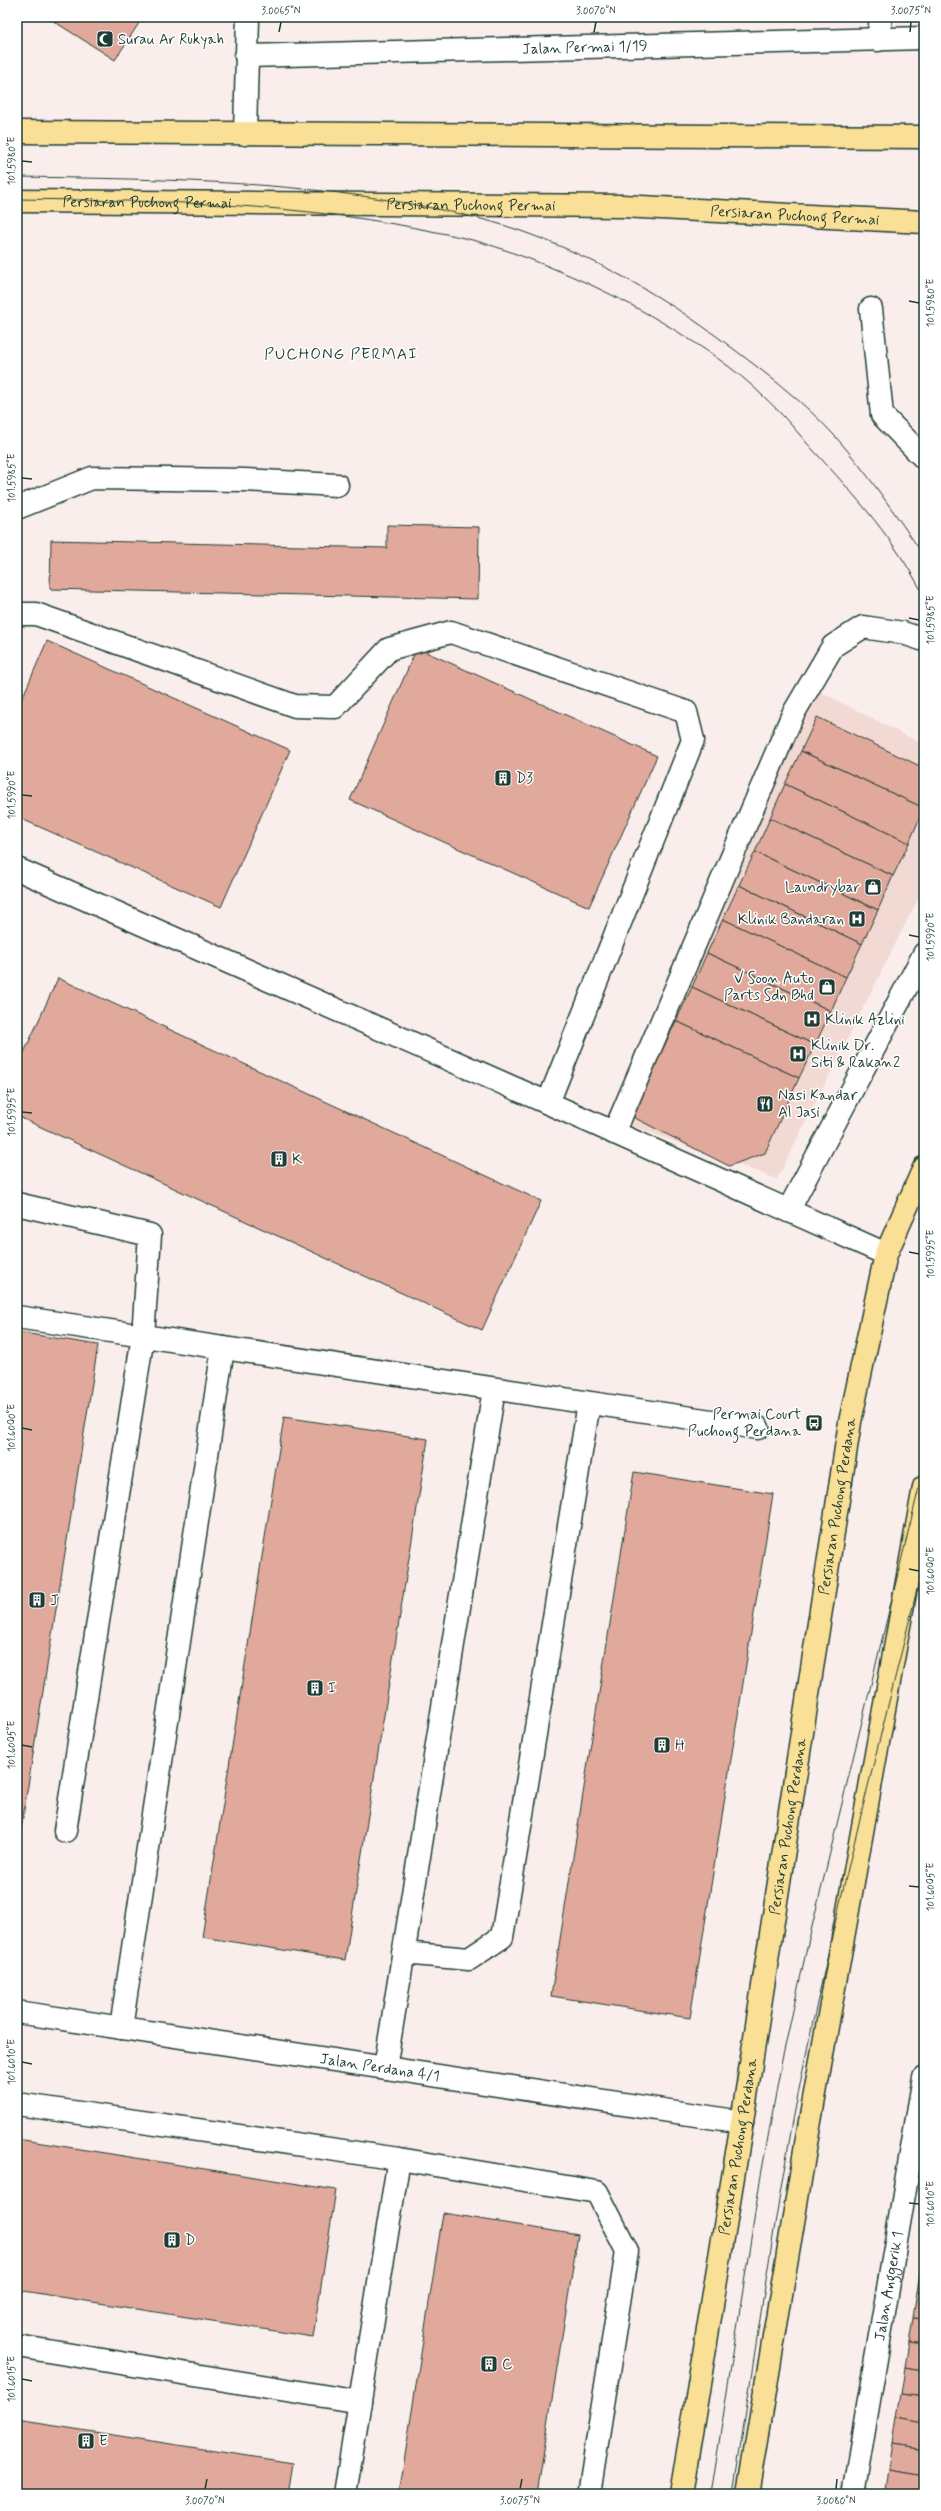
<svg xmlns="http://www.w3.org/2000/svg" width="941" height="2511" font-family="Mynerve,sans-serif">
<rect width="100%" height="100%" fill="#f9eeeb"/>
<filter id="ink" filterUnits="userSpaceOnUse"><feTurbulence type="fractalNoise" baseFrequency=".025" numOctaves="2"/><feDisplacementMap in="SourceGraphic" scale="8" xChannelSelector="R" yChannelSelector="G"/><feConvolveMatrix kernelMatrix="1 2 1 2 8 2 1 2 1" color-interpolation-filters="sRGB"/></filter>
<g filter="url(#ink)">
<path fill="#f2d9d3" d="M817,690L924,745V887L777,1179L627,1124L799,721Z"/>
<g fill="#e1a99b" stroke="#1f3d34">
<path d="M47,17H143L115,60Z"/>
<path d="M387,525L479,527L478,599L50,589L51,540L387,548Z"/>
<path d="M47,641L290,750L221,907L17,817V710Z"/>
<path d="M417,648L657,756L589,907L350,800Z"/>
<path d="M817,717L924,768V808L801,751Z"/>
<path d="M801,751L924,808L909,843L785,784Z"/>
<path d="M785,784L909,843L893,876L770,818Z"/>
<path d="M770,818L893,876L878,910L755,852Z"/>
<path d="M755,852L878,910L862,944L739,885Z"/>
<path d="M739,885L862,944L846,977L723,919Z"/>
<path d="M723,919L846,977L831,1011L707,953Z"/>
<path d="M707,953L831,1011L815,1045L692,987Z"/>
<path d="M58,978L541,1201L482,1330L17,1116V1068Z"/>
<path d="M692,987L815,1045L799,1078L676,1021Z"/>
<path d="M676,1021L799,1078L765,1153L729,1166L631,1116Z"/>
<path d="M17,1332L98,1345L17,1855Z"/>
<path d="M284,1417L428,1439L345,1960L202,1937Z"/>
<path d="M634,1472L773,1494L690,2018L551,1996Z"/>
<path d="M17,2139L336,2190L313,2337L17,2290Z"/>
<path d="M443,2213L578,2235L537,2494H399Z"/>
<path d="M921,2267H924V2293L917,2292Z"/>
<path d="M917,2292L924,2293V2319L913,2318Z"/>
<path d="M913,2318L924,2319V2345L909,2343Z"/>
<path d="M909,2343L924,2345V2371L905,2368Z"/>
<path d="M905,2368L924,2371V2397L901,2394Z"/>
<path d="M901,2394L924,2397V2423L897,2418Z"/>
<path d="M897,2418L924,2423V2449L893,2444Z"/>
<path d="M17,2420L293,2463L288,2494H17Z"/>
<path d="M893,2444L924,2449V2475L889,2469Z"/>
<path d="M889,2469L924,2475V2494H885Z"/>
</g>
<g fill="none" stroke-linecap="round" stroke-linejoin="round">
<g stroke="#1f3d34" stroke-width="25">
<g id="minor">
<path d="M878,40L881,17"/>
<path id="s1" d="M246,56L924,38"/>
<path d="M245,134L248,17"/>
<path d="M871,309L882,415L924,458"/>
<path d="M17,508L92,478L245,480L337,485"/>
<path d="M17,614H36L295,706L335,707L389,649L451,632L686,712L693,740L548,1103L17,869"/>
<path d="M548,1103L886,1254"/>
<path d="M614,1133L793,714L833,646L863,627L903,633L924,640"/>
<path d="M17,1204L150,1235L143,1336L65,1831"/>
<path d="M788,1211L924,954"/>
<path d="M17,1317L758,1428"/>
<path d="M403,1953L469,1959L502,1937L589,1403"/>
<path id="s2" d="M17,2012L742,2122"/>
<path d="M121,2028L223,1348"/>
<path d="M385,2068L494,1389"/>
<path d="M17,2104L399,2159L597,2192L627,2251L589,2494"/>
<path d="M17,2346L360,2402"/>
<path d="M345,2494L399,2159"/>
<path id="s3" d="M853,2494L924,2077"/>
</g>
</g>
<g stroke="#1f3d34" stroke-width="25">
<g id="major">
<path d="M17,132L924,137"/>
<path id="s4" d="M17,201L622,206L924,222"/>
<path id="s5" d="M681,2494L742,2122L850,1422L886,1254L924,1168"/>
<path d="M748,2494L807,2138L924,1487"/>
</g>
</g>
<use href="#minor" stroke="#fff" stroke-width="22"/>
<use href="#major" stroke="#fadf96" stroke-width="22"/>
<g stroke="#1f3d34" stroke-width="1">
<path d="M17,177C149,179 281,180 411,204C447,211 484,218 518,230C593,256 663,296 727,344C764,372 802,400 834,435C867,472 896,515 924,556"/>
<path d="M17,199C145,201 274,202 400,225C436,232 473,238 508,251C564,271 619,296 670,327C702,347 736,369 763,396C781,412 797,432 813,450C855,495 896,541 924,596"/>
<path d="M711,2494L760,2181L782,2060L808,1943L924,1467"/>
<path d="M733,2494C756,2351 775,2206 804,2064C839,1895 883,1728 924,1561"/>
</g>
</g>
</g>
<path fill="none" stroke="#1f3d34" stroke-width="1.5" d="M279,32L281,22M594,32L596,22M910,32L911,22M22,161L32,162M909,301L919,303M22,478L32,479M909,618L919,620M22,795L32,796M909,935L919,937M22,1112L32,1113M909,1252L919,1254M22,1428L32,1430M909,1569L919,1571M22,1745L32,1747M909,1886L919,1887M22,2062L32,2064M909,2203L919,2204M22,2379L32,2381M205,2489L207,2479M520,2489L522,2479M836,2489L837,2479"/>
<defs>
<g id="mosque-square" transform="scale(0.9)"><rect x="-9" y="-9" width="18" height="18" rx="4" fill="#1f3d34" stroke="#fff"/><path d="M3.5-4.9A6 6 0 1 0 3.5 4.9A5 5 0 1 1 3.5-4.9Z" fill="#fff"/></g>
<g id="building-square" transform="scale(0.9)"><rect x="-9" y="-9" width="18" height="18" rx="4" fill="#1f3d34" stroke="#fff"/><path d="M-4-6H4V6H1V3H-1V6H-4ZM-2.5-4.3h1.7v1.8h-1.7ZM.8-4.3h1.7v1.8H.8ZM-2.5-1h1.7V.8h-1.7ZM.8-1h1.7V.8H.8Z" fill="#fff"/></g>
<g id="shop-square" transform="scale(0.9)"><rect x="-9" y="-9" width="18" height="18" rx="4" fill="#1f3d34" stroke="#fff"/><path d="M-5-2.5h2.3a2.7 3.5 0 0 1 5.4 0H5L5.5 6h-11ZM-1.5-2.5h3a1.5 2.3 0 0 0-3 0Z" fill="#fff"/></g>
<g id="hospital-square" transform="scale(0.9)"><rect x="-9" y="-9" width="18" height="18" rx="4" fill="#1f3d34" stroke="#fff"/><path d="M-5-5h3v3.5h4V-5h3V5h-3V1.5h-4V5h-3Z" fill="#fff"/></g>
<g id="restaurant-square" transform="scale(0.9)"><rect x="-9" y="-9" width="18" height="18" rx="4" fill="#1f3d34" stroke="#fff"/><path d="M-5-6h1v4h1v-4h1v4h1v-4h1v5L-1.5 .5V6h-2V.5L-5-1ZM5-6V6H3V1.5H1.5Q1.5-4 5-6Z" fill="#fff"/></g>
<g id="bus-square" transform="scale(0.9)"><rect x="-9" y="-9" width="18" height="18" rx="4" fill="#1f3d34" stroke="#fff"/><path d="M-5-6H5V4H4V6H2V4H-2V6H-4V4H-5ZM-3.5-4V0h7V-4ZM-3.5 1.2v1.5H-2V1.2ZM2 1.2v1.5H3.5V1.2Z" fill="#fff"/></g>
</defs>
<g fill-rule="evenodd">
<use href="#mosque-square" x="105" y="39"/>
<use href="#building-square" x="503" y="778"/>
<use href="#shop-square" x="873" y="887"/>
<use href="#hospital-square" x="857" y="919"/>
<use href="#shop-square" x="827" y="987"/>
<use href="#hospital-square" x="812" y="1019"/>
<use href="#hospital-square" x="798" y="1054"/>
<use href="#restaurant-square" x="765" y="1104"/>
<use href="#building-square" x="279" y="1159"/>
<use href="#bus-square" x="814" y="1423"/>
<use href="#building-square" x="37" y="1600"/>
<use href="#building-square" x="315" y="1688"/>
<use href="#building-square" x="662" y="1745"/>
<use href="#building-square" x="172" y="2240"/>
<use href="#building-square" x="489" y="2364"/>
<use href="#building-square" x="86" y="2441"/>
</g>
<g text-anchor="middle" stroke-width="3" stroke-linejoin="round" paint-order="stroke">
<g font-size="15" fill="#1f3d34" stroke="#fff" text-anchor="start">
<text x="118" y="44">Surau Ar Rukyah</text>
<text x="516" y="783">D3</text>
<text x="860" y="892" text-anchor="end">Laundrybar</text>
<text x="844" y="924" text-anchor="end">Klinik Bandaran</text>
<text x="814" y="983" text-anchor="end">V Soon Auto<tspan x="814" dy="17">Parts Sdn Bhd</tspan></text>
<text x="825" y="1024">Klinik Azlini</text>
<text x="811" y="1050">Klinik Dr.<tspan x="811" dy="17">Siti &amp; Rakan2</tspan></text>
<text x="778" y="1100">Nasi Kandar<tspan x="778" dy="17">Al Jasi</tspan></text>
<text x="292" y="1164">K</text>
<text x="801" y="1419" text-anchor="end">Permai Court<tspan x="801" dy="17">Puchong Perdana</tspan></text>
<text x="50" y="1605">J</text>
<text x="328" y="1693">I</text>
<text x="675" y="1750">H</text>
<text x="185" y="2245">D</text>
<text x="502" y="2369">C</text>
<text x="99" y="2446">E</text>
</g>
<g font-size="15" fill="#1f3d34" stroke="#fff">
<text dy="5" stroke="none"><textPath href="#s1" startOffset="339">Jalan Permai 1/19</textPath></text>
<text dy="5" stroke="none"><textPath href="#s4" startOffset="130">Persiaran Puchong Permai</textPath></text>
<text dy="5" stroke="none"><textPath href="#s4" startOffset="454">Persiaran Puchong Permai</textPath></text>
<text dy="5" stroke="none"><textPath href="#s4" startOffset="778">Persiaran Puchong Permai</textPath></text>
<text dy="5" stroke="none"><textPath href="#s5" startOffset="1000">Persiaran Puchong Perdana</textPath></text>
<text dy="5" stroke="none"><textPath href="#s5" startOffset="676">Persiaran Puchong Perdana</textPath></text>
<text dy="5" stroke="none"><textPath href="#s2" startOffset="367">Jalan Perdana 4/1</textPath></text>
<text dy="5" stroke="none"><textPath href="#s5" startOffset="352">Persiaran Puchong Perdana</textPath></text>
<text dy="5" stroke="none"><textPath href="#s3" startOffset="211">Jalan Anggerik 1</textPath></text>
</g>
<g font-size="16" letter-spacing="1" fill="#1f3d34" stroke="#fff">
<text x="341" y="359">PUCHONG PERMAI</text>
</g>
</g>
<rect width="941" height="2511" fill="none" stroke="#fff" stroke-width="44"/>
<rect x="22" y="22" width="897" height="2467" fill="none" stroke="#1f3d34" stroke-width="1.5"/>
<g font-size="10" text-anchor="middle" fill="#1f3d34">
<text x="281" y="14">3.0065°N</text>
<text x="596" y="14">3.0070°N</text>
<text x="911" y="14">3.0075°N</text>
<text transform="translate(11 161) rotate(-90)" y="4">101.5980°E</text>
<text transform="translate(930 303) rotate(-90)" y="4">101.5980°E</text>
<text transform="translate(11 478) rotate(-90)" y="4">101.5985°E</text>
<text transform="translate(930 620) rotate(-90)" y="4">101.5985°E</text>
<text transform="translate(11 795) rotate(-90)" y="4">101.5990°E</text>
<text transform="translate(930 937) rotate(-90)" y="4">101.5990°E</text>
<text transform="translate(11 1112) rotate(-90)" y="4">101.5995°E</text>
<text transform="translate(930 1254) rotate(-90)" y="4">101.5995°E</text>
<text transform="translate(11 1428) rotate(-90)" y="4">101.6000°E</text>
<text transform="translate(930 1571) rotate(-90)" y="4">101.6000°E</text>
<text transform="translate(11 1745) rotate(-90)" y="4">101.6005°E</text>
<text transform="translate(930 1887) rotate(-90)" y="4">101.6005°E</text>
<text transform="translate(11 2062) rotate(-90)" y="4">101.6010°E</text>
<text transform="translate(930 2204) rotate(-90)" y="4">101.6010°E</text>
<text transform="translate(11 2379) rotate(-90)" y="4">101.6015°E</text>
<text x="205" y="2504">3.0070°N</text>
<text x="520" y="2504">3.0075°N</text>
<text x="836" y="2504">3.0080°N</text>
</g>
</svg>
